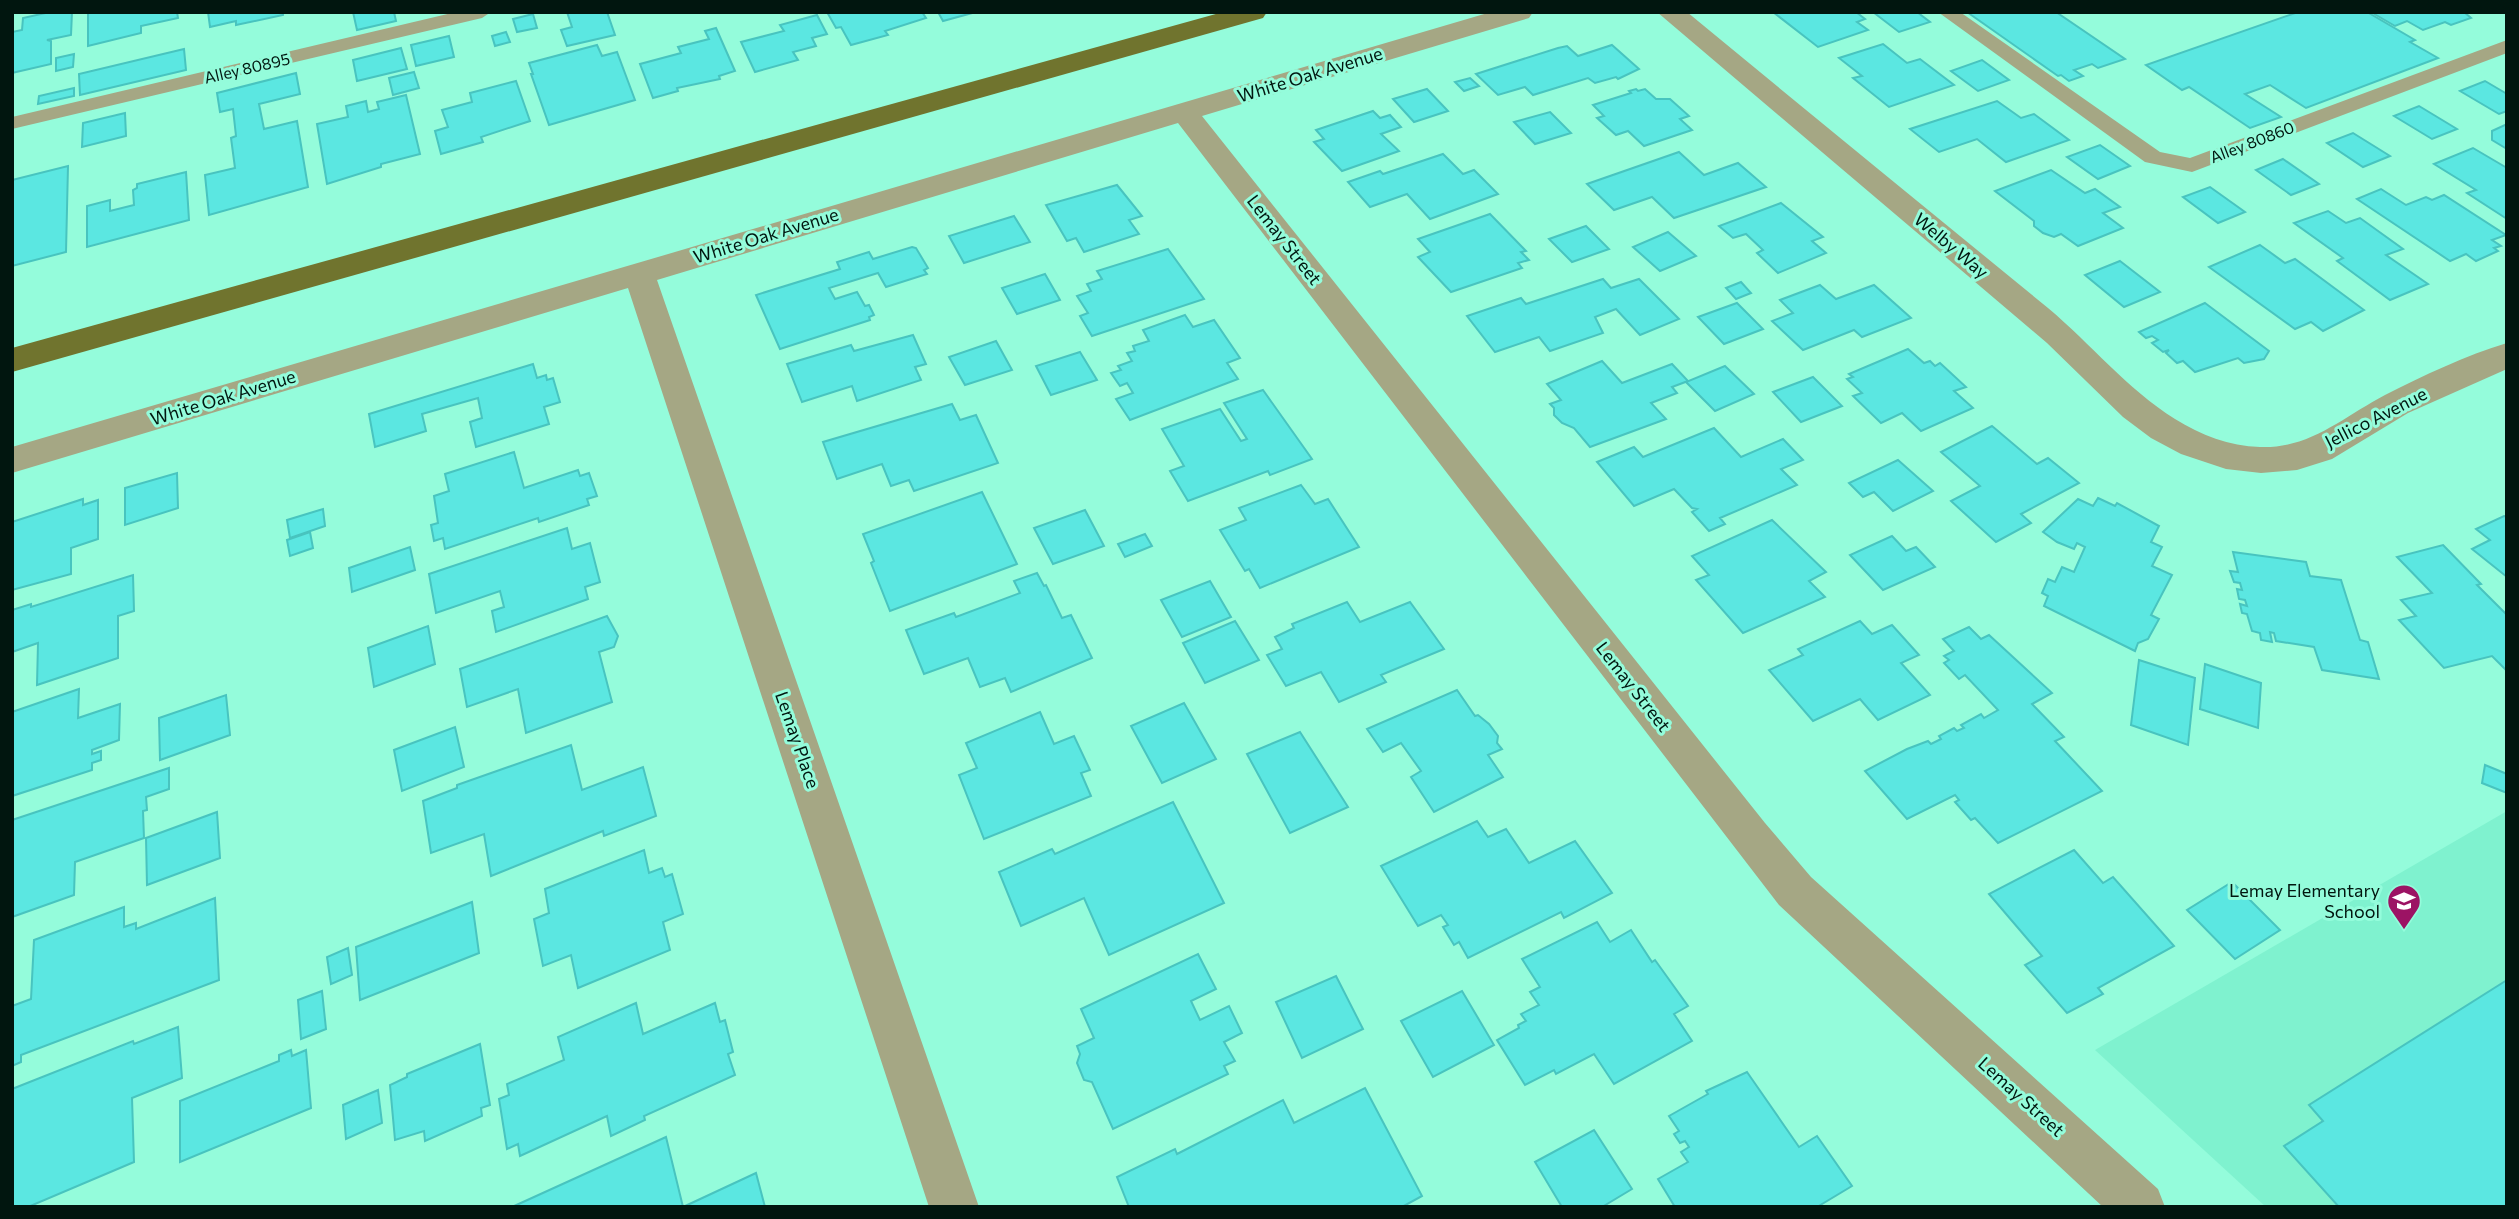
<svg xmlns="http://www.w3.org/2000/svg" width="2519" height="1219" font-family="Commissioner,sans-serif">
<rect width="100%" height="100%" fill="#94fcdb"/>
<path fill="#7ff2cf" d="M2507,811V1207H2266L2095,1050Z"/>
<g fill="#5be7e1" stroke="#48c4bf" stroke-width="2">
<path d="M50,12H72L71,35L47,40L51,41V64L12,73V32L22,30L23,18Z"/>
<path d="M88,12H177L178,18L141,26V33L88,46Z"/>
<path d="M208,12H283V15L236,25V21L210,27Z"/>
<path d="M353,12H394L396,21L357,30Z"/>
<path d="M567,12H607L615,35L567,46L561,30L572,27Z"/>
<path d="M827,12H922L926,18L885,31L888,35L851,45L841,27L836,28Z"/>
<path d="M938,12H976L943,21Z"/>
<path d="M1773,12H1856L1865,19L1857,22L1868,30L1818,47Z"/>
<path d="M1873,12H1917L1930,22L1899,32Z"/>
<path d="M1967,12H2056L2125,59L2098,68L2092,64L2074,70L2083,76L2069,81L2061,75L2058,76Z"/>
<path d="M2298,12H2367L2415,40L2410,42L2438,58L2306,108L2270,85L2245,94L2281,117L2250,128L2189,87L2182,90L2146,65Z"/>
<path d="M2371,12H2464L2471,18L2451,25L2445,22L2423,30L2407,21L2395,26Z"/>
<path d="M533,14L537,28L517,32L513,19Z"/>
<path d="M817,15L827,34L812,38L816,46L793,52L798,60L755,72L741,42L784,31L780,25Z"/>
<path d="M716,28L735,71L719,76L720,79L677,88L678,91L653,98L640,64L681,53L678,47L709,39L705,31Z"/>
<path d="M506,32L510,42L495,46L492,36Z"/>
<path d="M449,36L454,57L416,66L411,45Z"/>
<path d="M1883,44L1907,63L1920,59L1954,85L1889,107L1853,78L1862,76L1839,58Z"/>
<path d="M597,45L602,56L617,52L635,100L549,125L531,74H533L529,63Z"/>
<path d="M1612,45L1639,69L1618,79L1616,77L1595,83L1588,78L1533,95L1525,87L1498,95L1476,74L1558,48L1567,46L1578,56Z"/>
<path d="M401,48L407,69L357,81L353,60Z"/>
<path d="M184,49L186,70L80,95L79,74Z"/>
<path d="M74,54L73,67L56,71V58Z"/>
<path d="M1982,60L2009,80L1978,91L1951,71Z"/>
<path d="M414,72L419,88L393,95L389,78Z"/>
<path d="M296,73L300,94L259,104L264,129L297,121L308,187L209,215L205,175L235,168L231,138L236,136L233,109L220,112L217,93Z"/>
<path d="M1470,78L1479,86L1464,91L1455,82Z"/>
<path d="M516,81L530,121L481,137L483,142L441,154L435,131L448,127L442,110L472,102L470,93Z"/>
<path d="M2485,81L2507,94V111L2499,114L2460,91Z"/>
<path d="M74,88V96L38,104L39,96Z"/>
<path d="M1427,89L1448,111L1414,122L1393,99Z"/>
<path d="M1636,89L1638,91L1645,89L1656,99H1670L1689,116L1680,119L1692,130L1644,146L1628,131L1616,135L1597,118L1604,116L1593,105L1631,93L1629,91Z"/>
<path d="M406,95L420,154L381,164V167L327,184L317,124L348,117L346,106L366,101L368,112L379,109L377,102Z"/>
<path d="M1997,101L2021,118L2034,114L2069,140L2006,162L1977,139L1939,152L1910,129Z"/>
<path d="M2419,106L2457,129L2432,139L2394,116Z"/>
<path d="M1373,111L1380,118L1390,115L1401,127L1381,134L1399,151L1342,171L1314,142L1324,139L1316,130Z"/>
<path d="M1550,112L1571,133L1535,144L1514,122Z"/>
<path d="M125,113L126,136L82,147L83,123Z"/>
<path d="M2507,124V149L2492,140V131Z"/>
<path d="M2353,133L2390,156L2363,167L2327,143Z"/>
<path d="M2100,145L2130,166L2098,179L2067,157Z"/>
<path d="M2473,148L2507,168V219L2467,193L2476,190L2434,164Z"/>
<path d="M1679,152L1704,175L1738,163L1766,187L1674,218L1652,197L1614,210L1587,184Z"/>
<path d="M1443,154L1463,174L1474,170L1498,194L1430,219L1407,194L1370,207L1348,182L1380,171L1383,174Z"/>
<path d="M2283,159L2319,184L2291,195L2256,170Z"/>
<path d="M68,166L66,252L12,266V180Z"/>
<path d="M2051,170L2085,193L2095,189L2120,207L2103,213L2123,228L2078,246L2061,234L2054,237L2043,233L2034,226V221L1995,191Z"/>
<path d="M186,172L189,220L87,247V206L110,200V211L134,205L133,190L137,188V184Z"/>
<path d="M1117,185L1142,216L1129,220L1139,234L1084,252L1076,238L1067,241L1046,205Z"/>
<path d="M2210,187L2245,212L2218,223L2183,197Z"/>
<path d="M2381,189L2406,205L2426,197L2432,200L2444,195L2506,235L2492,240L2501,246L2494,248L2498,251L2476,261L2466,254L2450,261L2357,199Z"/>
<path d="M1781,203L1823,237L1812,241L1826,253L1778,273L1757,253L1763,250L1746,234L1733,238L1719,226Z"/>
<path d="M2328,211L2346,223L2360,218L2403,249L2386,255L2428,284L2390,300L2337,261L2343,258L2294,223Z"/>
<path d="M1490,214L1526,251L1521,252L1529,260L1518,263L1522,268L1451,292L1418,257L1430,252L1418,239Z"/>
<path d="M1014,216L1030,242L964,263L949,236Z"/>
<path d="M1586,226L1609,249L1572,262L1549,239Z"/>
<path d="M1668,232L1696,256L1660,271L1633,247Z"/>
<path d="M2260,245L2285,263L2295,259L2364,310L2323,331L2311,322L2295,329L2209,267Z"/>
<path d="M912,247L916,248L928,268L924,270L927,274L886,287L878,273L829,288L835,299L857,292L865,306L869,305L874,315L869,317L870,320L780,349L756,295L840,269L837,262L869,252L873,259Z"/>
<path d="M1168,249L1204,299L1092,336L1080,316L1088,313L1077,296L1091,291L1087,284L1102,279L1097,271Z"/>
<path d="M2120,261L2160,292L2124,307L2085,275Z"/>
<path d="M1045,274L1060,300L1017,314L1002,288Z"/>
<path d="M1603,279L1611,288L1639,279L1679,319L1640,335L1616,309L1595,317L1603,333L1550,351L1539,337L1495,352L1467,316L1521,298L1526,304Z"/>
<path d="M1741,282L1751,293L1736,299L1726,288Z"/>
<path d="M1820,285L1836,299L1874,285L1911,318L1862,337L1854,330L1803,350L1772,321L1793,313L1780,300Z"/>
<path d="M1737,303L1763,329L1724,344L1698,317Z"/>
<path d="M2205,303L2269,351L2264,359L2244,363L2238,358L2195,372L2183,361L2177,363L2166,353L2169,350L2163,352L2152,343L2158,340L2152,336L2146,338L2139,332Z"/>
<path d="M1185,315L1193,327L1214,320L1240,358L1227,363L1238,379L1130,420L1116,399L1133,393L1127,383L1120,386L1111,373L1121,370L1118,366L1132,361L1127,353L1135,351L1133,346L1149,341L1143,330Z"/>
<path d="M913,335L926,364L915,367L921,380L857,401L852,386L802,402L787,364L851,345L854,351Z"/>
<path d="M996,341L1012,370L965,385L949,357Z"/>
<path d="M1908,349L1924,363L1930,361L1935,366L1940,363L1966,387L1954,391L1973,408L1921,431L1902,413L1881,423L1853,396L1862,393L1847,379L1853,377L1849,374Z"/>
<path d="M1080,352L1097,380L1051,395L1036,366Z"/>
<path d="M1602,361L1622,383L1672,364L1688,381L1672,387L1677,393L1651,403L1666,419L1590,447L1574,428L1562,423L1554,415V408L1550,404L1561,400L1547,384Z"/>
<path d="M533,364L537,378L546,375L547,380L553,378L560,402L544,407L549,424L476,447L470,422L482,418L478,398L422,414L426,431L375,447L369,414Z"/>
<path d="M1725,366L1754,394L1715,411L1686,382Z"/>
<path d="M1813,377L1842,406L1801,422L1773,392Z"/>
<path d="M1263,390L1312,459L1270,475L1268,471L1188,501L1170,471L1184,466L1162,429L1220,409L1241,441L1247,439L1224,403Z"/>
<path d="M952,404L960,420L976,415L998,463L914,491L909,480L891,486L882,464L837,479L823,442Z"/>
<path d="M1992,426L2037,464L2048,458L2079,483L2021,514L2031,523L1996,542L1951,501L1980,486L1941,452Z"/>
<path d="M1714,428L1741,457L1783,439L1803,460L1781,469L1797,485L1720,518L1725,524L1709,531L1692,512L1697,509L1692,508L1674,489L1634,506L1597,462L1634,447L1643,457Z"/>
<path d="M514,452L524,488L578,470L580,476L589,473L597,496L587,499L589,505L539,522L538,518L445,549L443,538L434,541L431,525L438,523L434,496L449,491L445,474Z"/>
<path d="M1898,460L1933,491L1893,511L1874,492L1863,497L1849,483Z"/>
<path d="M177,473L178,508L125,525V488Z"/>
<path d="M1301,485L1315,504L1328,499L1359,547L1260,588L1249,569L1245,571L1220,530L1246,520L1239,508Z"/>
<path d="M982,492L1017,564L890,611L871,563L874,561L863,534Z"/>
<path d="M2098,498L2115,506L2117,503L2159,526L2151,542L2162,547L2152,566L2172,575L2151,615L2159,619L2148,639L2138,643L2135,651L2044,606L2048,596L2042,593L2048,579L2055,582L2062,567L2074,572L2085,547L2077,543L2074,549L2057,542L2043,532L2078,499L2093,506Z"/>
<path d="M83,499V505L98,500V539L71,548V574L12,590V522Z"/>
<path d="M323,509L325,526L290,538L287,520Z"/>
<path d="M1085,510L1104,546L1053,564L1034,528Z"/>
<path d="M2504,516L2507,517V577L2472,549L2490,540L2476,529Z"/>
<path d="M1772,520L1826,572L1809,581L1825,597L1743,633L1696,580L1709,575L1692,556Z"/>
<path d="M567,528L572,549L590,543L600,582L585,587L588,599L496,632L492,611L504,607L500,591L436,613L429,574Z"/>
<path d="M310,532L313,548L290,556L287,540Z"/>
<path d="M1145,534L1152,546L1125,557L1118,544Z"/>
<path d="M1892,536L1906,551L1916,547L1935,567L1883,590L1850,555Z"/>
<path d="M2443,545L2481,584L2477,585L2507,615V671L2492,656L2444,668L2399,620L2416,616L2401,600L2432,593L2397,557Z"/>
<path d="M410,547L415,570L352,592L349,568Z"/>
<path d="M2233,552L2306,562L2310,576L2341,580L2360,640L2368,642L2379,679L2322,670L2314,647L2276,641L2274,633L2270,632L2272,642L2261,640L2260,633L2252,631L2247,614L2242,613L2240,604L2247,606L2245,600L2239,599L2237,589L2242,590L2240,583L2234,582L2230,571L2238,572Z"/>
<path d="M1037,573L1044,586L1046,585L1062,618L1071,615L1092,658L1011,692L1005,678L980,687L968,658L924,674L906,630L954,613L956,617L1020,593L1014,581Z"/>
<path d="M133,575L134,611L118,616V658L37,685L38,643L12,652V610L31,604V607Z"/>
<path d="M1210,581L1231,617L1182,637L1161,600Z"/>
<path d="M1347,602L1360,622L1410,602L1444,649L1381,675L1386,682L1339,702L1321,672L1286,686L1267,655L1282,649L1275,637L1294,628L1292,624Z"/>
<path d="M607,616L618,636L614,647L599,652L612,702L526,733L518,689L467,707L460,669Z"/>
<path d="M1235,621L1259,660L1205,683L1183,643Z"/>
<path d="M1860,621L1872,634L1892,625L1919,655L1901,663L1930,695L1878,720L1860,699L1813,721L1769,670L1803,655L1798,649Z"/>
<path d="M428,626L435,664L374,687L368,648Z"/>
<path d="M1969,627L1981,639L1989,635L2052,693L2032,704L2064,737L2055,741L2102,791L1998,843L1975,818L1971,820L1955,802L1959,800L1955,795L1907,819L1865,771L1907,749L1928,741L1931,744L1941,739L1939,736L1954,728L1957,731L1964,728L1961,725L1981,714L1984,718L1998,710L1965,675L1959,679L1944,663L1949,660L1944,656L1954,651L1943,639Z"/>
<path d="M2139,660L2195,678L2188,745L2131,725Z"/>
<path d="M2205,664L2261,683L2258,728L2200,709Z"/>
<path d="M79,689L78,718L120,704L119,740L92,750V754L101,751V760L92,763V770L12,796V712Z"/>
<path d="M1457,690L1475,716L1478,715L1489,724L1498,736L1497,743L1502,749L1488,755L1503,777L1434,812L1411,777L1421,771L1401,743L1383,752L1367,729Z"/>
<path d="M226,695L230,735L160,760L159,718Z"/>
<path d="M1184,703L1216,759L1162,783L1131,726Z"/>
<path d="M1040,712L1054,744L1074,736L1090,770L1081,773L1091,796L984,839L959,775L977,768L966,743Z"/>
<path d="M455,727L464,767L402,791L394,750Z"/>
<path d="M1300,732L1348,807L1290,833L1247,754Z"/>
<path d="M571,745L582,790L643,767L656,816L604,836L603,831L491,876L484,834L431,853L423,801L457,788V785Z"/>
<path d="M2485,765L2507,774V793L2482,783Z"/>
<path d="M169,768V789L146,797L147,810L143,811L144,838L75,862L74,895L12,917V820Z"/>
<path d="M1173,802L1224,903L1109,955L1084,898L1021,926L999,872L1052,849L1055,854Z"/>
<path d="M217,812L220,858L147,885L146,838Z"/>
<path d="M1477,821L1488,837L1506,829L1529,863L1575,841L1612,893L1564,918L1561,912L1468,958L1459,942L1454,945L1443,927L1448,925L1441,915L1418,926L1381,866Z"/>
<path d="M644,850L649,873L662,868L665,877L672,874L683,914L663,922L670,950L578,988L571,955L543,966L534,919L549,913L545,889Z"/>
<path d="M2074,850L2103,883L2113,877L2174,946L2098,988L2103,994L2067,1013L2025,965L2042,956L1989,894Z"/>
<path d="M2232,882L2280,930L2235,959L2187,910Z"/>
<path d="M215,898L219,980L21,1055V1062L12,1066V1006L31,999L34,940L124,907V927L136,923V929Z"/>
<path d="M472,902L479,953L360,1000L356,947Z"/>
<path d="M1597,922L1610,942L1631,930L1652,962L1655,960L1688,1006L1674,1014L1692,1041L1614,1084L1594,1054L1556,1074L1554,1070L1525,1085L1497,1040L1519,1028L1518,1025L1526,1021L1521,1014L1539,1005L1530,992L1540,987L1522,959Z"/>
<path d="M348,948L352,975L331,984L327,957Z"/>
<path d="M1198,954L1216,989L1191,1001L1200,1020L1229,1006L1242,1033L1224,1042L1235,1061L1224,1066L1228,1074L1113,1129L1092,1082L1084,1080L1077,1063L1080,1054L1077,1046L1094,1038L1081,1009Z"/>
<path d="M1336,976L1363,1029L1302,1058L1276,1002Z"/>
<path d="M2507,980V1207H2339L2284,1146L2323,1121L2309,1105Z"/>
<path d="M322,991L326,1029L301,1039L298,1000Z"/>
<path d="M1462,991L1494,1045L1433,1077L1401,1021Z"/>
<path d="M636,1003L643,1034L715,1003L720,1022L725,1020L733,1052L728,1054L735,1075L644,1116L645,1120L611,1136L607,1116L520,1156L518,1144L507,1149L499,1099L509,1095L507,1084L564,1060L558,1037Z"/>
<path d="M178,1027L182,1078L132,1098L134,1162L28,1207H12V1089L133,1041L134,1044Z"/>
<path d="M480,1044L490,1105L481,1108L482,1116L425,1141L424,1131L395,1140L390,1085L407,1077V1074Z"/>
<path d="M291,1050L292,1056L306,1050L311,1108L180,1162V1101L279,1061V1055Z"/>
<path d="M1747,1072L1799,1147L1817,1136L1852,1186L1817,1207H1675L1658,1179L1688,1162L1681,1152L1689,1147L1685,1141L1680,1143L1674,1134L1679,1131L1669,1116L1708,1094L1706,1091Z"/>
<path d="M1365,1088L1422,1196L1402,1207H1129L1117,1177L1175,1149L1177,1154L1283,1100L1294,1123Z"/>
<path d="M378,1090L382,1123L346,1139L343,1105Z"/>
<path d="M1594,1130L1632,1189L1602,1207H1562L1535,1162Z"/>
<path d="M666,1137L683,1207H512Z"/>
<path d="M756,1173L765,1207H683Z"/>
</g>
<g fill="none" stroke-linecap="round" stroke-linejoin="round">
<g fill="#a5a784" fill-rule="evenodd">
<path d="M456,12H491L482,18L12,129V117Z"/>
<path d="M1938,12H1960L2160,152L2190,158L2507,40V53L2192,172L2145,162Z"/>
</g>
<g fill="#a5a784" fill-rule="evenodd">
<path d="M1491,12H1533L1529,18L1202,116L1765,823L1811,877L2158,1189L2165,1207H2103L1779,905L1178,123L657,280L979,1207H929L628,288L12,473V447Z"/>
<path d="M1657,12H1687C1807,111 1927,209 2048,308C2091,344 2127,389 2175,419C2201,435 2229,446 2260,447C2310,449 2343,417 2385,395C2423,376 2466,355 2507,343V369L2408,413L2332,459L2297,470L2261,473L2226,469L2181,454L2151,438L2123,417L2047,343Z"/>
</g>
<path fill="#70742e" fill-rule="evenodd" d="M1223,12H1267L1263,18L12,372V348Z"/>
</g>
<defs>
<g id="school-pin" transform="scale(1.75)"><path d="M0 17L-7.5 6A9.5 9.5 0 1 1 7.5 6Z" fill="#9c1364" stroke="#94fcdb"/><path d="M0-5L7-2L0 1L-7-2ZM-4 1L0 2.5L4 1V4Q0 6-4 4Z" fill="#fff"/></g>
</defs>
<g fill-rule="evenodd">
<use href="#school-pin" x="2404" y="901"/>
</g>
<g text-anchor="middle" stroke-width="6" stroke-linejoin="round" paint-order="stroke">
<g font-size="16" fill="#01160f" stroke="#94fcdb">
<text transform="translate(247 68) rotate(-13)" y="6">Alley 80895</text>
<text transform="translate(2252 142) rotate(-21)" y="6">Alley 80860</text>
</g>
<g font-size="18" fill="#01160f" stroke="#94fcdb">
<text transform="translate(1310 75) rotate(-17)" y="6">White Oak Avenue</text>
<text transform="translate(766 236) rotate(-17)" y="6">White Oak Avenue</text>
<text transform="translate(1284 240) rotate(52)" y="6">Lemay Street</text>
<text transform="translate(1951 246) rotate(40)" y="6">Welby Way</text>
<text transform="translate(223 398) rotate(-17)" y="6">White Oak Avenue</text>
<text transform="translate(2376 418) rotate(-27)" y="6">Jellico Avenue</text>
<text transform="translate(1633 687) rotate(52)" y="6">Lemay Street</text>
<text transform="translate(797 740) rotate(71)" y="6">Lemay Place</text>
<text transform="translate(2021 1097) rotate(42)" y="6">Lemay Street</text>
</g>
<g font-size="18" fill="#01160f" stroke="#94fcdb" text-anchor="end">
<text x="2380" y="897">Lemay Elementary<tspan x="2380" dy="21">School</tspan></text>
</g>
</g>
<rect width="2519" height="1219" fill="none" stroke="#01160f" stroke-width="28"/>
</svg>
